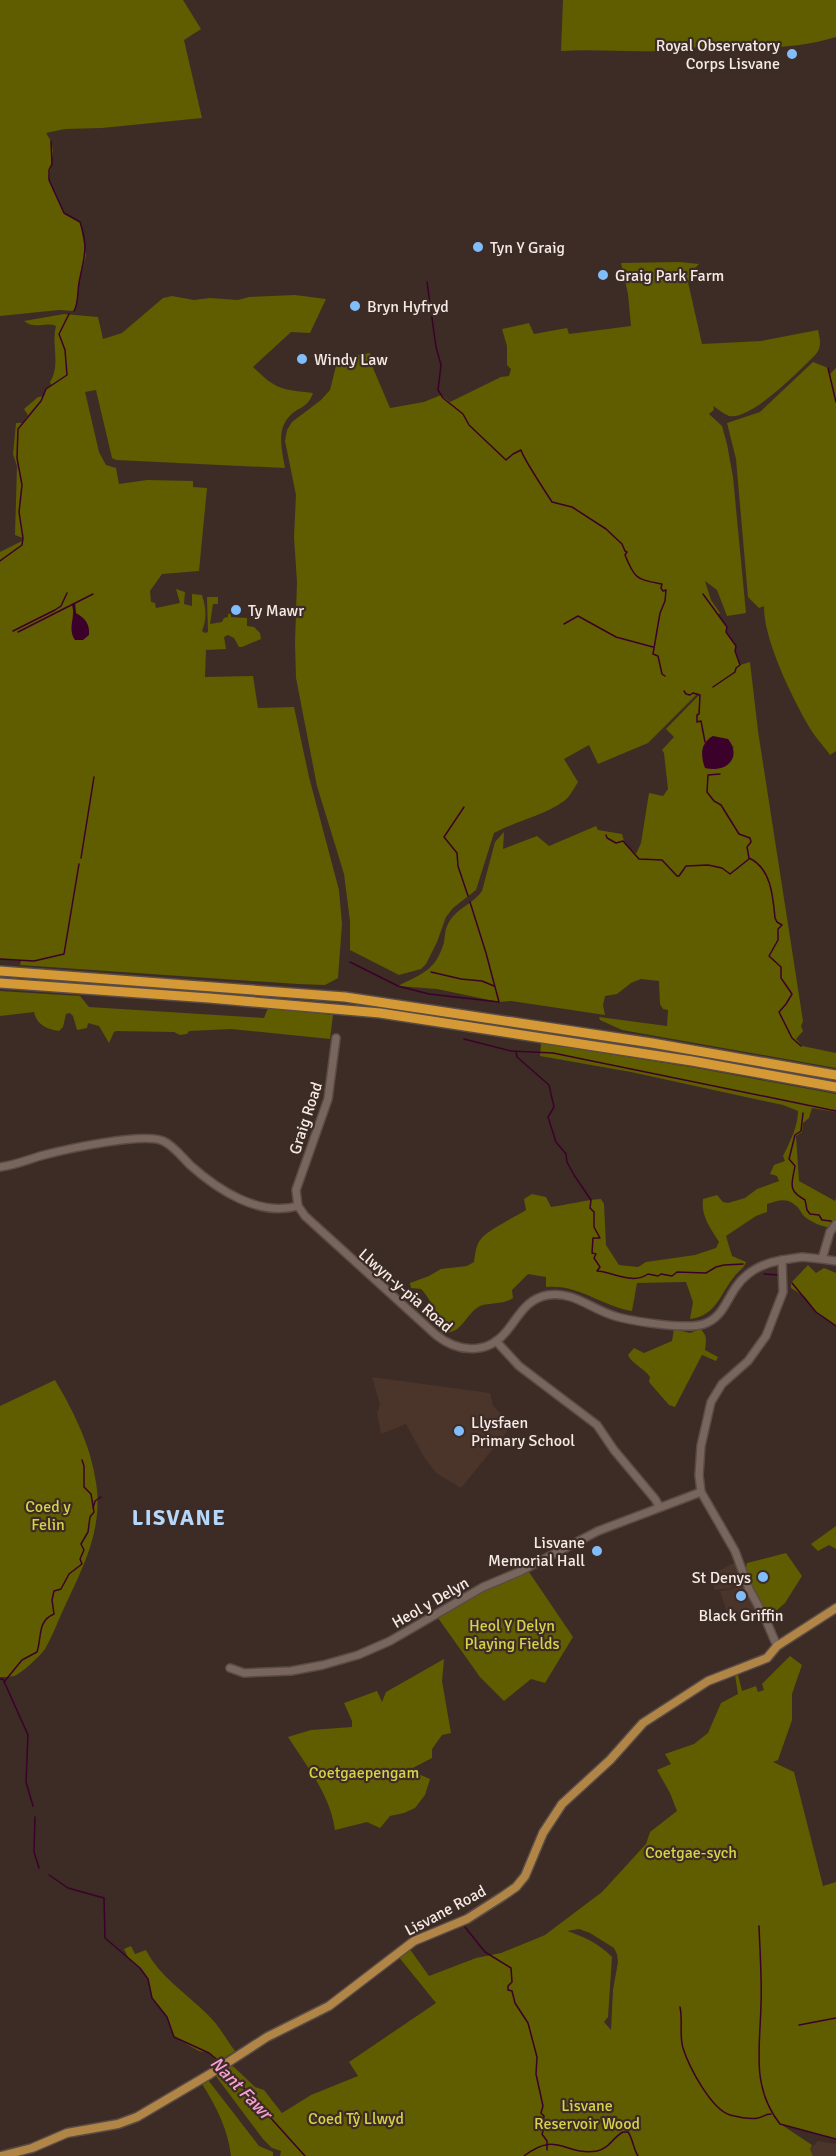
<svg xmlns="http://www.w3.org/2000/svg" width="836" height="2156" font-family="Signika,sans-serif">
<rect width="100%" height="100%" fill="#3c2c25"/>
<g fill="#4b342a">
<path d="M372,1377L490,1393L493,1406L507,1419L509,1429L461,1488L436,1473L424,1457L406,1424L381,1434L377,1413L380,1405Z"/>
<path d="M736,1562L742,1581L733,1585L732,1588L715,1590L710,1575Z"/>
<path d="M743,1582L756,1609L729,1618L720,1591L733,1589L734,1585Z"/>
<path d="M818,2141L836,2144V2156H813L810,2149Z"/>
</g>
<g fill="#605c00" fill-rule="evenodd">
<path d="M0,0H183L201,29L184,40L202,118L102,128L65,129L46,133L51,141L53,150L49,180L64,213L80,222L86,255L78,286V299L74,311L59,310L0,316Z"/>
<path d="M563,0H836V37C795,50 751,48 708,47C691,47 674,50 658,51C625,52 593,49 561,51Z"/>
<path d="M680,262L699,264L691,272L688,282L702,344L761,341L818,330C820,339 822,346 816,354C801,369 751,421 729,416C724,414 718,409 713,406L714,410L709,414L722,426L727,444L733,477L746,613L727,616L717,590L705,581L711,600L720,613L718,615L727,627L726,632L736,646L735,651L740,665L750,662L758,731L803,1021L801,1026L803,1031L796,1039L802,1046L836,1053V1068L622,1030L600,1020L599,1017L667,1026L668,1010L663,1009L660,1004L659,981L641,979L631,983L617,994L605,996L603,1005L605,1015L511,1001L499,1002L437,989L398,986C421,974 436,971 444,942C445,936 445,929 448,924C456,908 473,904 482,891L495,842L504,832L503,849L537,836L549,846L596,826L598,830L622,834L625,844L636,854L641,843L649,793L663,796L668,789L664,753L662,750L674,737L666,729L699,695L697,694L648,743L598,764L589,745L564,759L578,782C574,788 570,797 564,801C543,816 516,821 494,833L476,890L453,908L446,917L437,942L426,964L421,969L399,975L350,950V921L344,874L317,786L296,678L295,643L297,582L294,537L296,495L285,441L287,430L292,422L321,400L330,390L338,358L370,353L373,368L390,408L424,402L441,395L450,402L501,377L509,376L511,369L507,365V346L502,329L529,323L534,334L567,328L569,334L631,326L628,294L621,263ZM728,739L734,748L702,754L703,746Z"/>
<path d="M295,295L326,299L310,333L291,332L253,367C277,390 280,389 313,393C310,402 305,406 297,410C275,424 281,446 285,468L116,460L112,458L96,390L85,392L99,452L106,465L116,468L119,484L147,480L193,481V487L207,488L199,571L162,574L150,591L151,602L155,603L156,608L180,603L176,589L185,592L184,604L192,606V594L202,595C206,607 207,619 202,631L205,633L208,632L207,597H218V604H213L210,624L222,622L224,618L228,617V614L231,613V617L247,618V626L254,627L260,633L261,639L242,647H239L234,638L228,635L224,637L226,649L206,650L205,677L253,676L258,708L294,707L309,777L339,890L342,924L338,978L325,985L298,984L20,965L21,961L0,959V552L22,541L23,538L15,535L17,466L13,454L16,423H22L28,415L24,409L38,397L44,396L46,389L51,385L50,382C61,364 51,345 56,326C45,321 35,330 24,321L64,314L98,317L103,339L122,333L163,298L172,296L194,300L210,298L238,300L249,297Z"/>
<path d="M813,362L828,368L830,374L836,368V751L830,755C823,745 814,736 808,725C792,697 763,638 764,606L759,608L748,597L736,459L727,423L760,412Z"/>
<path d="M0,991L80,996L89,1007L264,1018L268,1008L333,1015L330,1039L231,1029L189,1031L187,1034L180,1035L174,1032L116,1031L114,1032L109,1043L99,1026L88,1023L87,1028L77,1030L73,1016L70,1013L66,1014L63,1027L59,1031C46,1029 37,1025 34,1012L0,1016Z"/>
<path d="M541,1043L696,1068L836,1094V1112L812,1108L809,1118L803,1123L802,1132L796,1136L799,1181L835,1201L836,1197V1221L831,1228C821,1226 812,1223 804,1216C801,1213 799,1207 795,1205C786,1197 777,1201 767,1204V1212L756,1216L726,1236L732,1256L746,1262C744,1269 738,1271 734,1277C720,1294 716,1316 690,1319L693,1302L686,1282L637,1283L632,1311C601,1306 579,1284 546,1287V1277L528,1274L512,1290L513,1298C503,1305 491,1302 480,1306C468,1312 464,1328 451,1332C448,1333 444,1333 441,1333C439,1327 440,1319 437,1314C435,1309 425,1292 421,1289L411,1288L410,1283L429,1276L441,1269L467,1266L474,1262C475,1255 476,1244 481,1239C486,1231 515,1217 526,1210L524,1199L532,1194L546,1197L551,1207C568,1205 583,1200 601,1199L604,1204L606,1245L619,1265L638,1267L646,1262L695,1255L716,1248L719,1242C710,1227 701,1217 703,1199L717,1195L723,1202L728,1203L745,1198L757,1189L779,1181L777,1176L770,1174L774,1165L785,1161L783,1156C790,1142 798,1126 798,1111L783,1105L631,1072L540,1056Z"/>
<path d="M808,1265L816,1273L824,1268L836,1273V1326L816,1312L805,1297L791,1288V1283Z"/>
<path d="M674,1329L690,1333L700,1329C708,1335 706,1342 705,1350L718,1357L716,1361L702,1355L675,1407L669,1405L649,1382L650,1377C644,1368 632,1364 628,1355L634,1348L644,1353L672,1341Z"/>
<path d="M55,1380C75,1414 93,1450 97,1490C101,1535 82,1569 64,1608C58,1621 52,1637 45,1649C40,1656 21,1674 14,1676C10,1677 4,1677 0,1677V1406Z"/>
<path d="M836,1526V1549L829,1545L818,1551L811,1544Z"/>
<path d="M786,1553L802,1576L785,1603L768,1618C760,1604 741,1580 747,1563Z"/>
<path d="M529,1572L573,1637L545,1683L531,1679L504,1701L480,1677L438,1618L478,1594Z"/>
<path d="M790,1656L802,1665L792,1694V1720L778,1760L773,1762L794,1772L823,1886L836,1882V2139L782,2125L812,2145L810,2149L813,2156H280L281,2151L272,2148L263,2139L215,2075L229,2065L234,2067L255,2087L264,2090L282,2113L311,2095L358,2076L349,2062L436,2003L398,1956L409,1948L429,1976L476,1958L501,1953L545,1935L602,1892L646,1844L650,1832L677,1811L670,1793L657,1770L671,1764L665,1754L694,1744L708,1733L721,1703L738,1694L735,1675H738L742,1691L756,1686L758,1692L764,1690L762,1684ZM579,1929L590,1933L614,1948L617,1954L618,1962L613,1990L611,2030L604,2022L608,2017L612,1957C598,1943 585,1937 567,1931Z"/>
<path d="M444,1659L442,1681L451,1733L442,1735L432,1749V1758L409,1770L430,1779L425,1795L415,1808L404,1813L390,1816L380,1828L367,1822L335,1830C330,1794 307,1767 288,1737L311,1730L352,1727V1721L344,1703L377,1691L382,1702L386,1692Z"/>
<path d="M131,1946L135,1954L146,1950C159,1976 187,1994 207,2014C218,2024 226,2039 235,2051L218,2062L209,2053L199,2051L174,2037L167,2017L152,1998L148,1979L140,1968L129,1959L124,1949Z"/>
<path d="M208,2080L259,2146L273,2152V2156H231C228,2129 216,2106 202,2084Z"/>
</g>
<g fill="#3c012b">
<path d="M75,603L76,613C85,618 90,624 89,635L83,640H75C67,628 76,617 72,605Z"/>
<path d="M713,736L728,739C743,759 725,773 705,768C700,755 701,742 713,736Z"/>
</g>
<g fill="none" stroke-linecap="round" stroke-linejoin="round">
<g stroke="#3c012b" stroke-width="1.5">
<path d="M51,141L52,164L49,170V180L64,213L80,222C89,249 84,256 79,283C77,293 79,302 74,311"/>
<path d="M427,282L436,347L441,365L438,390L443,398L463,414L469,425L506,460L513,454L521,450C523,458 545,491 552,502L572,507L606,529L622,544L625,551L627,552L625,555C635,580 637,579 662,584L661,588L663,591L666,590L665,601L660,613L653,654L658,656L662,674L665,676"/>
<path d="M828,368L836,402"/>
<path d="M0,561L22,545L23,538L19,512L22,485L17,458L18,429L41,401L46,389L67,375L65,350L59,334L69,314"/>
<path d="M703,594L727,627L726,632L736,646L735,651L740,665L736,668L735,672L713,687"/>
<path d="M564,624L578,616L616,637L653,647"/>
<path d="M13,631L55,610L61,606L67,593"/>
<path d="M18,632L93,594"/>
<path d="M684,691L686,694L690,695L693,693L700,695L699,714L697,715V722L701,721L705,742"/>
<path d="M720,774L708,775L707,792L714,801L721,805L739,834L750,838L751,842L747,847L749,858C771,868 773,896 775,918L777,922L782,925L778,929V940L769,956L781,967V978L792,994L786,1004L779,1012L792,1038L801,1046"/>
<path d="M464,807L444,837L457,853L458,866L468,896"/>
<path d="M606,835L607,838L616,843L623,841L639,859L662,860L677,876H679L686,866L708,865L722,868L730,874L749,859"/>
<path d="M81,858L94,777"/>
<path d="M0,959L34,961L64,954L79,864"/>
<path d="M350,962L398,986L429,994L499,1002L486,953L470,902"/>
<path d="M431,972L461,979L482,981L494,986"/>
<path d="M464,1039L511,1051L553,1053L836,1111"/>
<path d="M516,1052L517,1057L549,1085L554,1107L548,1117L556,1142L566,1154L567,1162L574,1175L591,1200L590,1208L594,1212V1227L600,1238H593L592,1253L596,1254L594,1258L600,1267L597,1271C614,1272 632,1285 648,1274L658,1276L661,1274L672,1276L677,1272L706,1273L716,1267L724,1265L743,1264"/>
<path d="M803,1113L801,1131L795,1135L789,1159L795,1166C792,1184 787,1190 805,1200L807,1210L810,1214L819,1215L822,1220L831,1221L832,1223"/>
<path d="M764,1274L778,1275"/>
<path d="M792,1283L816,1312L836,1326"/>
<path d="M93,1508L95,1501L101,1497"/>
<path d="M0,1679H3L28,1735L26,1782L33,1806"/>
<path d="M4,1682L22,1660L37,1652C42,1637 37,1621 54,1614L52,1600L54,1591L61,1589L69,1574L82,1564L80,1559L84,1550L81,1544L88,1532L90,1517L94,1512L91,1494L84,1487V1466L82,1460"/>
<path d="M35,1817L34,1852L39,1868"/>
<path d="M49,1875L68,1888L104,1898L105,1938L140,1968L148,1979L152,1998L167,2017L174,2037L209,2053L220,2062"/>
<path d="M759,1926C760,1953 762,1979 761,2005C760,2049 751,2087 780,2124L836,2139"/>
<path d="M465,1927L485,1952L511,1968L512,1982L508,1986V1990L512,1991L515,2003L528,2023L537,2057L536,2074L543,2106L541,2113L544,2116L543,2123L545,2126L542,2134L547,2141V2150"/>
<path d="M680,2007C683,2021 679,2034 683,2048C689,2067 711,2109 730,2115C738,2117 750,2120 758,2118C763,2117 765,2114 771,2114"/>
<path d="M799,2025L836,2018"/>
<path d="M225,2067L305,2156"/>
<path d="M524,2156C557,2130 564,2156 597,2151C610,2148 612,2138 623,2132H628C633,2139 633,2148 638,2156"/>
</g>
<g stroke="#5a4c45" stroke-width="10">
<g id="minor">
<path d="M336,1038L328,1099L296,1190L298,1206L305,1216L436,1335C457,1352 486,1355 505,1333C519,1317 525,1299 548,1295C571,1291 589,1307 609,1314C626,1321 687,1330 704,1324C722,1318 726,1301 736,1287C747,1271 764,1263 782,1260"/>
<path d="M0,1167C16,1165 29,1159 44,1155C67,1149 144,1132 163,1141C173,1145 182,1157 190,1165C218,1190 259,1217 298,1206"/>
<path d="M822,1259L836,1261"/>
<path d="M496,1341L519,1366L597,1425L614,1450L655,1499L659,1506"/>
<path d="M777,1646L765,1618L749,1589L735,1551L701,1492L699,1475L701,1446L711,1402L722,1384L748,1361L766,1336L783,1292L782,1260L802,1257L822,1259L830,1232L836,1224"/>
<path d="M230,1668L244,1673L291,1671L323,1665L358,1655L390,1641L483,1587L521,1571L598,1531L701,1492"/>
</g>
</g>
<g stroke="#5a4c45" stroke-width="11">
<path id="major" d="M1,2156L32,2148L67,2133L118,2124L137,2117L210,2074L267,2037L329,2006L414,1941L467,1919L503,1896L516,1887L525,1876L543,1833L562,1804L610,1760L643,1723L708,1681L767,1658L777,1646L836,1608"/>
</g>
<g stroke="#5a4c45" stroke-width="12">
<g id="highway">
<path d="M0,971L345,997L652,1043L836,1075"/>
<path d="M0,983L209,998L380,1013L692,1061L836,1087"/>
</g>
</g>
<use href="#minor" stroke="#78655d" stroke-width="7"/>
<use href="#major" stroke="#b08546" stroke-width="8"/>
<use href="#highway" stroke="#d59a36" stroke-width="9"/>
</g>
<g fill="#81bdfa" stroke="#3c2c25" stroke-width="2">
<circle cx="792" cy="54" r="6"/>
<circle cx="478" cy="247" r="6"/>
<circle cx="603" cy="275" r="6"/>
<circle cx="355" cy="306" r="6"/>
<circle cx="302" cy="359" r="6"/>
<circle cx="236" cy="610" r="6"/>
<circle cx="459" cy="1431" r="6"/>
<circle cx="597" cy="1551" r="6"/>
<circle cx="763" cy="1577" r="6"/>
<circle cx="741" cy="1596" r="6"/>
</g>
<g text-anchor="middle" stroke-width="4.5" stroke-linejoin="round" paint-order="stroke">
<g font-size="16" fill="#f5eae5" stroke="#3c2c25" text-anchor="start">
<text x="780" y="51" text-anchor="end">Royal Observatory<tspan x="780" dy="18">Corps Lisvane</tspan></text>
<text x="490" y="253">Tyn Y Graig</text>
<text x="615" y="281">Graig Park Farm</text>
<text x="367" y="312">Bryn Hyfryd</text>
<text x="314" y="365">Windy Law</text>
<text x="248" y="616">Ty Mawr</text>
<text x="471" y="1428">Llysfaen<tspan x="471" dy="18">Primary School</tspan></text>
<text x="585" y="1548" text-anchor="end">Lisvane<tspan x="585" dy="18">Memorial Hall</tspan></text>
<text x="751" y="1583" text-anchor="end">St Denys</text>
<text x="741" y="1621" text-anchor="middle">Black Griffin</text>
</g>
<g font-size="16" fill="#f5eae5" stroke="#3c2c25">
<text transform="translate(305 1118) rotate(-72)" y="6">Graig Road</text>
<text transform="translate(406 1290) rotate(41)" y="6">Llwyn-y-pia Road</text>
<text transform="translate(430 1602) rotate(-30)" y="6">Heol y Delyn</text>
<text transform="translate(445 1910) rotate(-28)" y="6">Lisvane Road</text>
</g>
<g font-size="16" fill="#d7d248" stroke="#3c2c25">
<text x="48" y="1512">Coed y<tspan x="48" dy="18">Felin</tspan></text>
<text x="512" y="1631">Heol Y Delyn<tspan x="512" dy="18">Playing Fields</tspan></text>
<text x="364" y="1778">Coetgaepengam</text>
<text x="691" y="1858">Coetgae-sych</text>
<text x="587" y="2111">Lisvane<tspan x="587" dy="18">Reservoir Wood</tspan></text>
<text x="356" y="2124">Coed Tŷ Llwyd</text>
</g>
<g font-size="18" font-style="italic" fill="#f8a0d5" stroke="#3c2c25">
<text transform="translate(241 2088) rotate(46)" y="6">Nant Fawr</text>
</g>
<g font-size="22" font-weight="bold" letter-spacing="1.5" fill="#b7d7fa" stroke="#3c2c25">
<text x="179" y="1525">LISVANE</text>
</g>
</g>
</svg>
